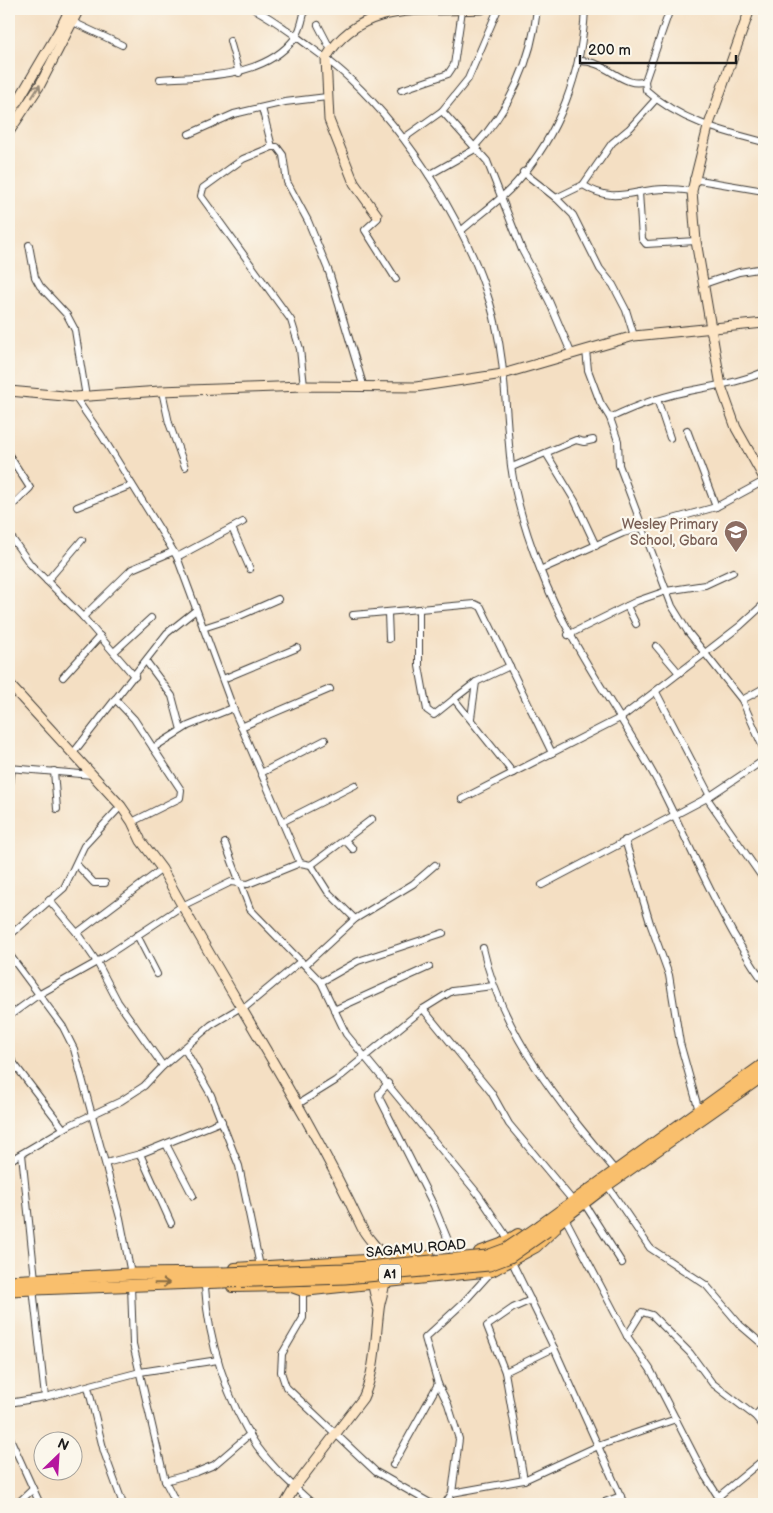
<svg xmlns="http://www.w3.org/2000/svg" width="773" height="1513" font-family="'Balsamiq Sans',sans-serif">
<rect width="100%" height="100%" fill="#fbf7ec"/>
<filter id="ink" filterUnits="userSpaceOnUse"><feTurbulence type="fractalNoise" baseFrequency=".02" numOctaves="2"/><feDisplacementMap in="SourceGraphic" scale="10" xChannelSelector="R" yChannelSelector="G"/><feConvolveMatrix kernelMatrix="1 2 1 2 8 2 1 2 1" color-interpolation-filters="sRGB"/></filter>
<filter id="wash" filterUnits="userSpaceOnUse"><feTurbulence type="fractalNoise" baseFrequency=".0096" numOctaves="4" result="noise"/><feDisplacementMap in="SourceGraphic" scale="20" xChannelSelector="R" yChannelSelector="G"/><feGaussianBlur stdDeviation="1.12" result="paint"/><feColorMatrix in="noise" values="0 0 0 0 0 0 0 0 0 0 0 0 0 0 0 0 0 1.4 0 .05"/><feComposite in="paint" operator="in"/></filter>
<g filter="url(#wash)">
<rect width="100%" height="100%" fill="#f4dfc3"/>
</g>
<g filter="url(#ink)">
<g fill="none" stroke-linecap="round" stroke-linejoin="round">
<g stroke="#3c3935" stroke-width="8">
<g id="street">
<path d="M254,9C270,17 283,27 297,37C315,51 334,63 350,79C410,135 466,224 490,303C506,355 505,412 511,466C516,501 527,536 540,569C570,649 624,716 663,792C695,856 723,925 764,982"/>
<path d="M670,9L645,81L646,90C680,121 721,131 764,142"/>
<path d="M73,22L122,45"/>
<path d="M318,25L331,50"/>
<path d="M230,41L239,73"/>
<path d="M578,61C606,59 624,90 645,81"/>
<path d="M160,79C206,76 264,78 295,38C301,31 303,17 305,9"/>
<path d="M401,90L448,74L454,65L462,10"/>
<path d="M262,108L272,147"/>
<path d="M442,111L487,161L522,250L549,301L572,355"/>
<path d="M189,134L234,114L285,102L327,97"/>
<path d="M404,138L442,111L468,79L498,9"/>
<path d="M475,146C510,109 532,60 537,9"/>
<path d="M523,172L556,198L573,215L600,269L613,285L626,310L634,336"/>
<path d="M429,175L477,148"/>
<path d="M693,179L764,191"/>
<path d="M583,185C616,206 634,188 668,189C676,189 684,190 692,191"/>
<path d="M639,192L642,239L646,244L696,241"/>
<path d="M556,198L583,185L612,143L630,128L656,99"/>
<path d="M377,215L378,218L365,230L396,279"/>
<path d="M461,231C479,215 500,201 516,183C559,135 582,73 585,9"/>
<path d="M29,245L35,277L40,286L67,315L75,330L86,397"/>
<path d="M704,284L739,272L764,268"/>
<path d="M586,350L588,370L600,402L610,418L618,441L619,465L672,606L688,632L742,700L764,750"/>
<path d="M304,386L300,349L291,320L201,196L203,188L243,159L272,147H277L283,155L287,182L308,221L329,272L364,388"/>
<path d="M162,391L169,423L185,467"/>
<path d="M75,397L102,436L177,557L233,708L300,863"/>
<path d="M657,399L670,438"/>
<path d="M610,418C637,405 665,395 694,390C719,385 741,382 764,372"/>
<path d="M687,430L716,507"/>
<path d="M546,453L575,501L596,546"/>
<path d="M9,455L30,488L9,509"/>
<path d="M512,467L576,440L584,442L593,440"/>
<path d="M77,507L132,485"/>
<path d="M232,528L250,569"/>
<path d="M9,534L30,564L83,617L135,677"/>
<path d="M177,557L243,522"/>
<path d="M540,570L623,533L716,507L764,481"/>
<path d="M47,581L82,540"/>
<path d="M627,606L636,624"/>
<path d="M419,609V666L427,710L434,715L454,699L513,773"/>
<path d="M388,613L389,639"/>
<path d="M353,615L475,604L481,607L552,753"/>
<path d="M83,617L132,569L172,552"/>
<path d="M203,628L237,617L278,599"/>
<path d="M568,635L637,601L666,591L705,585L733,572"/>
<path d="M656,646L679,673"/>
<path d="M114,652L151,618"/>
<path d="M146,661L172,696L181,730"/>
<path d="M63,677L100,636"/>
<path d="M223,679L297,648"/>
<path d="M656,692L710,796L707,797"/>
<path d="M115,699L134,719L181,790L180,798L132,822"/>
<path d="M454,699L476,682L510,666"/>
<path d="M742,700L764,688"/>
<path d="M471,718L476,682"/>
<path d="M241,727L330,689"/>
<path d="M153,748L188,726L233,708"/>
<path d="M74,752L167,633L196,610"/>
<path d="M9,768L93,775"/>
<path d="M54,771L57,809"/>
<path d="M261,773L325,740"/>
<path d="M9,792L12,768"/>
<path d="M707,798L764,880"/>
<path d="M462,799L622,717L740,626L764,604"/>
<path d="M282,822L355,785"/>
<path d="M345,840L353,849"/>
<path d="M625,840L650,923L669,975L680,1043L699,1111"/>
<path d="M225,843L250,909L321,982L346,1034L478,1194L509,1240"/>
<path d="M76,864L94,883H105"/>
<path d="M311,865L328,892L355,919"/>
<path d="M542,885L707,798L764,760"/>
<path d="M49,900L77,933L97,962L118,1002L163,1066"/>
<path d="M77,933L162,869"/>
<path d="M137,935L157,974"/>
<path d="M9,936L64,888L84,846L121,806"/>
<path d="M483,948C502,1035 560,1104 615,1170"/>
<path d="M9,954L63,1027L74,1049L120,1218L131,1274"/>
<path d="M305,965L355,919L413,884L435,865"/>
<path d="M321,982L358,961L443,933"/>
<path d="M423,1009L491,1092L509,1124L573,1201"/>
<path d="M242,1010L301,961"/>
<path d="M334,1010L429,967"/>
<path d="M9,1016L38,995L97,962L182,906L231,882L248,884L300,863L311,865L372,819"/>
<path d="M184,1048L211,1095L239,1166L260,1266"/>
<path d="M9,1057L63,1128"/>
<path d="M388,1083L379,1094L380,1099L434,1206L454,1255"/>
<path d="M298,1104L335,1081L423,1009L452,991L493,986"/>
<path d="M166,1144L193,1196"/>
<path d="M22,1154L35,1279"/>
<path d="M140,1154L171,1223"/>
<path d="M9,1161L70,1125L121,1101L144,1086L163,1066L211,1025L241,1007"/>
<path d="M106,1163L140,1154L222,1121"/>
<path d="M607,1185L650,1248L706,1285L740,1325L761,1343"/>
<path d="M584,1203L622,1263"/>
<path d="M565,1218L627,1336L650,1369L705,1476L723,1504"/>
<path d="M512,1262L554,1348L624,1504"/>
<path d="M131,1285L133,1344L165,1481L177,1504"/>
<path d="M205,1287C208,1340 227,1402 257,1446C273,1468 293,1486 313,1504"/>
<path d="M33,1288L45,1397"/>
<path d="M303,1291V1318L282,1354L281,1372L286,1387L376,1472L432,1504"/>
<path d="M627,1336L642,1312L652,1315L690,1353L712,1383L755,1416L764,1427"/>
<path d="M505,1372L554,1348"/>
<path d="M88,1387L104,1452L123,1504"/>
<path d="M9,1403L45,1397L140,1372L218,1360"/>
<path d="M755,1416L764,1406"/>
<path d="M9,1436L40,1504"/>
<path d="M393,1465L438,1384"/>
<path d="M524,1480L505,1372L487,1326L513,1308L531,1300"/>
<path d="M165,1481L197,1472L214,1465L250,1434"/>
<path d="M452,1493L524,1480L598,1446L676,1419"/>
<path d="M719,1496L764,1459"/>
<path d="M17,1504L33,1489"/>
<path d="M445,1504L452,1493L459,1439L448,1404L438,1384L425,1338L463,1303L492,1271"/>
<path d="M599,1504L621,1496"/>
</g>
</g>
<g stroke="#3c3935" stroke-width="11">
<g id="secondary">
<path d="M750,9L708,127L692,191L696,241L721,386L736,428L764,478"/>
<path d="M9,116L60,29L70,9"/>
<path d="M9,132L40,85L79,9"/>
<path d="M377,215L354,183L329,120L326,58C361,0 422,12 482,9"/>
<path d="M9,391L75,397L160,391L304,386L416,387L503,374L634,336L764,323"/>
<path d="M9,684L121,806L132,822L141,841L162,869C227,990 304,1104 362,1228C367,1239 383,1251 384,1263"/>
<path d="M371,1277L378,1308"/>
<path d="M285,1504L295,1487L363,1398C376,1369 375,1341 379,1310C380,1298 386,1288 385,1276"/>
</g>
</g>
<g stroke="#3c3935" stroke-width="12">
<g id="primary">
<path d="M479,1252L501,1244L518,1234"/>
<path d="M235,1268L430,1256"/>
<path d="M232,1287L289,1286L303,1291L492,1271L536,1247L555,1229"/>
</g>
</g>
<g stroke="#3c3935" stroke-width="13">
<g id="highway">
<path d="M541,1225L764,1064"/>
<path d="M547,1231L607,1185L764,1075"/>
<path d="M9,1281L131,1274L222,1273"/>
<path d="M9,1290L223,1282"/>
</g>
</g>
<use href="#street" stroke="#fff" stroke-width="6"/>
<use href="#secondary" stroke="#fde5c5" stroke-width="9"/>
<use href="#primary" stroke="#f9bf6d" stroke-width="10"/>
<use href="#highway" stroke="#f9bf6d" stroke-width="11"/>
<g stroke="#3c3935" stroke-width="13" stroke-linecap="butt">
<g id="highway-bridge">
<path d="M222,1273L344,1269L487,1256L506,1249L541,1225"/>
<path d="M223,1282L345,1278L489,1265L510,1257L547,1231"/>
</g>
</g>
<use href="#highway-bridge" stroke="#f9bf6d" stroke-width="11"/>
</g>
<defs><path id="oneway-shaft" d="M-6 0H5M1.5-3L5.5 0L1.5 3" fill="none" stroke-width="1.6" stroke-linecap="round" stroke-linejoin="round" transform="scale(1.25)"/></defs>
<use stroke="#988b79" href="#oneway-shaft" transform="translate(36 91) rotate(-58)"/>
<use stroke="#8a6e44" href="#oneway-shaft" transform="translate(162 1283) rotate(-1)"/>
</g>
<defs>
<g id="school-pin" transform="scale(1.25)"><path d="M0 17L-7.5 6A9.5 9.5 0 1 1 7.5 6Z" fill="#8d6e63" stroke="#fbf7ec"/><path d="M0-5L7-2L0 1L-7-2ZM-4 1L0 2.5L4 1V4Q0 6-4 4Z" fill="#fff"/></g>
</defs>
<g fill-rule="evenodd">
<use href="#school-pin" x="736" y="532"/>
</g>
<g text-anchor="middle" stroke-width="4.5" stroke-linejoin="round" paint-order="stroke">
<rect fill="#fbf7ec" stroke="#5f5e5a" stroke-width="1" x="379" y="1264.5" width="22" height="19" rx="4"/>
<g font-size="12" font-weight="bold" fill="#1c1c1c">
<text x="390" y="1278">A1</text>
</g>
<g font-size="14" fill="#785e54" stroke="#fbf7ec" text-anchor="end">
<text x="718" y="529">Wesley Primary<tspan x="718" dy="16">School, Gbara</tspan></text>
</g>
<g font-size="14" fill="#1c1c1c" stroke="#fbf7ec">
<text transform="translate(416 1248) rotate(-5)" y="5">SAGAMU ROAD</text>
</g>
</g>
<rect width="773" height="1513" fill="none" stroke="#fbf7ec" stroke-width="30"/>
<g transform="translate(58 1456) rotate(25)"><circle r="24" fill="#fbf7ec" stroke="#a29f99"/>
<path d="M0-4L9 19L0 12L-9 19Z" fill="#b5179e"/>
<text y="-8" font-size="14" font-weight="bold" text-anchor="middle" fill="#1c1c1c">N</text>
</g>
<path d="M580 55v8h156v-8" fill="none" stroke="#1c1c1c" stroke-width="2.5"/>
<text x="588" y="55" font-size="15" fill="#1c1c1c" stroke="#fbf7ec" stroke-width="4" paint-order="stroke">200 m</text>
</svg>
